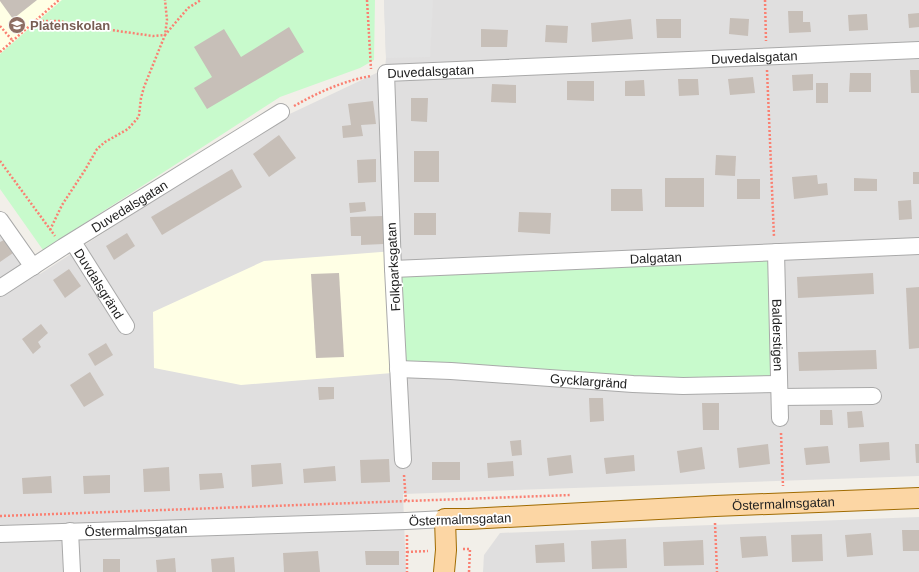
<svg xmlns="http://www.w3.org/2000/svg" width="919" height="572" font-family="Arial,sans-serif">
<rect width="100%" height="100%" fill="#f2efe9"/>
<g fill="#e0dfdf">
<path d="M384,0H919V476L403,494L406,572H0V219L40,274L279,119L385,69L386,58Z"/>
<path d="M919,517V572H483L484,555L500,533Z"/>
</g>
<g fill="#ffffe5">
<path d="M0,0H62L0,54Z"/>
<path d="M394,251L405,372L241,385L154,368L153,312L264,261Z"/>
</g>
<g fill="#c8facc">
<path d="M62,0H375L374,60L360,68L280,97L43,250L0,189V54Z"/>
<path d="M783,248L785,385L405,372L394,263Z"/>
</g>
<path fill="#e2e2e2" d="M384,0H433L430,57L386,58Z"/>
<g fill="#c7bfb8">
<path d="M0,0H37L13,19L0,1Z"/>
<path d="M788,11H803V22H810L811,32L789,33Z"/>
<path d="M919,13V27L909,28L908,14Z"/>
<path d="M867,14L868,30L849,31L848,15Z"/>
<path d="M730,18L749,19L748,36L729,34Z"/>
<path d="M631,19L633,39L592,42L591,23Z"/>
<path d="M656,19H681V38H657Z"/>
<path d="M546,25L568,26L567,43L545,42Z"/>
<path d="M289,27L304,52L207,109L194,88L212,77L194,47L224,29L241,57Z"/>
<path d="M481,29L508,30L507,47H481Z"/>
<path d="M910,70H919V93H911Z"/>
<path d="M850,73H871V92H849Z"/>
<path d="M813,74V90L793,91L792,75Z"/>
<path d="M753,77L755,93L730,95L728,79Z"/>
<path d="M678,79H698L699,95L679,96Z"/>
<path d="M644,80L645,96H625V81Z"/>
<path d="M567,81H594V101L567,100Z"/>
<rect x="816" y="83" width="12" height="20"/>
<path d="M492,84L516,85V103L491,102Z"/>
<path d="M411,98H428L427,122L411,121Z"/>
<path d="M373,101L376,124L361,125L363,136L343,138L342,126L351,125L348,104Z"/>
<path d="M279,135L296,158L269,177L253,154Z"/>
<rect x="414" y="151" width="25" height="31"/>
<path d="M716,155L736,156L735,176L715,175Z"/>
<path d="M376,159V182L358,183L357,160Z"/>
<path d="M232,169L242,187L162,235L151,217Z"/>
<rect x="913" y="172" width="6" height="12"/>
<path d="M817,175L818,184L827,183L828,195L794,199L792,177Z"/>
<rect x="665" y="178" width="39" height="29"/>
<path d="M854,178L877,179V191H854Z"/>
<rect x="737" y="179" width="23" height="20"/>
<path d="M611,189H642L643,211H611Z"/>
<path d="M911,200L912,219L899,220L898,201Z"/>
<path d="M365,202L366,211L350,213L349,203Z"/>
<path d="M519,212L551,213L550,234L518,232Z"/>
<rect x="414" y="213" width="22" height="22"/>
<path d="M383,216L384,244L361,245V236H351L350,217Z"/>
<path d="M127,233L135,246L114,260L106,246Z"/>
<path d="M4,240L13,253L0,262V242Z"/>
<path d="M69,269L81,286L65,298L53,280Z"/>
<path d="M339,273L344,357L316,358L311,274Z"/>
<path d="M873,273L874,294L798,298L797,277Z"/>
<path d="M919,287V348L909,349L906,288Z"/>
<path d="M41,324L48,333L38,342L41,347L33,354L22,339Z"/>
<path d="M106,343L113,355L95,366L88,354Z"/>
<path d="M876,350L877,369L799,371L798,352Z"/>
<path d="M90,372L104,395L84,407L70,385Z"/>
<path d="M318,387H334V399L319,400Z"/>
<path d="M589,398H603L604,421L590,422Z"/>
<path d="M702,403H719V430H703Z"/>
<path d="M820,410H832L833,425H820Z"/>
<path d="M862,411L864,427L848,428L847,412Z"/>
<path d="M521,440L522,455L512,456L510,441Z"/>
<path d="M889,442L890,460L860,462L859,444Z"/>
<path d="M768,444L770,464L739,468L737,448Z"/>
<path d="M915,444H919V463H916Z"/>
<path d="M828,446L830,463L806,465L804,448Z"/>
<path d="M702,447L705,469L680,473L677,451Z"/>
<path d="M571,455L573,473L549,476L547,458Z"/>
<path d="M634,455L635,471L606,474L604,458Z"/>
<path d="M389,459L390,482L361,483L360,460Z"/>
<path d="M513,461L514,476L488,478L487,463Z"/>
<rect x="432" y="462" width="28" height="18"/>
<path d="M281,463L283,484L252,487L251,465Z"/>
<path d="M335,466L336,481L304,483L303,469Z"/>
<path d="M169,467L170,491L144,492L143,469Z"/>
<path d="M222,473L224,488L200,490L199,474Z"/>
<path d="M110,475V493L84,494L83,476Z"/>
<path d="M51,476L52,493L23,494L22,478Z"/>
<path d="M902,530H919V551H903Z"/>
<path d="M871,533L873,555L847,557L845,535Z"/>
<path d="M822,534L823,561L792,562L791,535Z"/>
<path d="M766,536L768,556L742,558L740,537Z"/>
<path d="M626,539L627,568L592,569L591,541Z"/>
<path d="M703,540L704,565L664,566L663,542Z"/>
<path d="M564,543L565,562L536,563L535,545Z"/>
<path d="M318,551L320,572H284L283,553Z"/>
<path d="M365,551H399V565H366Z"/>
<path d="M234,557L235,572H212L211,559Z"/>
<path d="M175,558L176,572H157L156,560Z"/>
<rect x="103" y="559" width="17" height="13"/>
</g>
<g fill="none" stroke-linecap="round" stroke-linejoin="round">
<g stroke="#a9a9a9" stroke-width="18">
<g id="minor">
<path d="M0,220L33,267"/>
<path id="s1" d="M73,242L126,326"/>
<path id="s2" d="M776,252L780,418"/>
<path id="s3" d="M393,269L919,246"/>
<path id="s4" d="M0,288L63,247L281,112"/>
<path id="s5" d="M398,369L451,371L633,384L683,386L779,384"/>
<path d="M780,397L873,396"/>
<path id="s6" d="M403,460L393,269L386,73L919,50"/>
<path d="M70,531L72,572"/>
<path id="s7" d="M0,534L406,521L445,519"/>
</g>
</g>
<g stroke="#a06b00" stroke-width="22">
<g id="major">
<path id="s8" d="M444,572L446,550L445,519H468L715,506L919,498"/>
</g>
</g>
<g stroke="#fa8072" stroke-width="2.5" stroke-dasharray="2 2" stroke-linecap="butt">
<path d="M367,0L371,69"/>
<path d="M765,0L766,41"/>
<path d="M34,21H60L84,28L111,30L153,36L165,35L176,22L188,8L201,0"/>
<path d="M0,26L13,41"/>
<path d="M0,52L59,0"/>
<path d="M767,70L774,237"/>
<path d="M294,106C319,92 343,81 371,76"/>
<path d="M0,161L55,236"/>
<path d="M50,230L62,205L85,170L97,149L105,142L128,129L137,119L139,115L141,98L144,87L165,35L167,20L165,0"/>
<path d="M781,433L783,486"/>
<path d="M404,475L406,502"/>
<path d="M0,516L571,495"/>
<path d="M715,523L717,572"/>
<path d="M407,535V572"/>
<path d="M463,549H470L469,572"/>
<path d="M407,552L428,551"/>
</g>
<use href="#minor" stroke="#fff" stroke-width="16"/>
<use href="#major" stroke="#fcd6a4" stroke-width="20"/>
</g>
<defs>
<g id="school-disc" transform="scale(0.9)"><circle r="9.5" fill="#8d6e63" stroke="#fff"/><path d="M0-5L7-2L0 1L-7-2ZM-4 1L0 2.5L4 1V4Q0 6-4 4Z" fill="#fff"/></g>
</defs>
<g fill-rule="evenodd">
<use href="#school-disc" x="17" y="25"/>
</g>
<g text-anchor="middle" stroke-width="3.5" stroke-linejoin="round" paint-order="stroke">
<g font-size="13" font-weight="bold" fill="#785e54" stroke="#fff" text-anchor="start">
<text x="30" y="30">Platenskolan</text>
</g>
<g font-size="13" fill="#222" stroke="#fff">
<text dy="5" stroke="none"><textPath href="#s6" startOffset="756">Duvedalsgatan</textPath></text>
<text dy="5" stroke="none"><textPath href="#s6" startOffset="432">Duvedalsgatan</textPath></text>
<text dy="5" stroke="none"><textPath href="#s4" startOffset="153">Duvedalsgatan</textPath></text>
<text dy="5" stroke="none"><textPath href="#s3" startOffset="263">Dalgatan</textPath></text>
<text transform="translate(393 267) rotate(-93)" y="5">Folkparksgatan</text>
<text dy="5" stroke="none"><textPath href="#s1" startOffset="49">Duvdalsgränd</textPath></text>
<text dy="5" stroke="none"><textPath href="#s2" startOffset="83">Balderstigen</textPath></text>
<text dy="5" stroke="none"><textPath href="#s5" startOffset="191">Gycklargränd</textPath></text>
<text dy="5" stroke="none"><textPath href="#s8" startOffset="392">Östermalmsgatan</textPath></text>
<text transform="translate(460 519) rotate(-2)" y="5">Östermalmsgatan</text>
<text dy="5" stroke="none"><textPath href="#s7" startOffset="136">Östermalmsgatan</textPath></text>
</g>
</g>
</svg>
